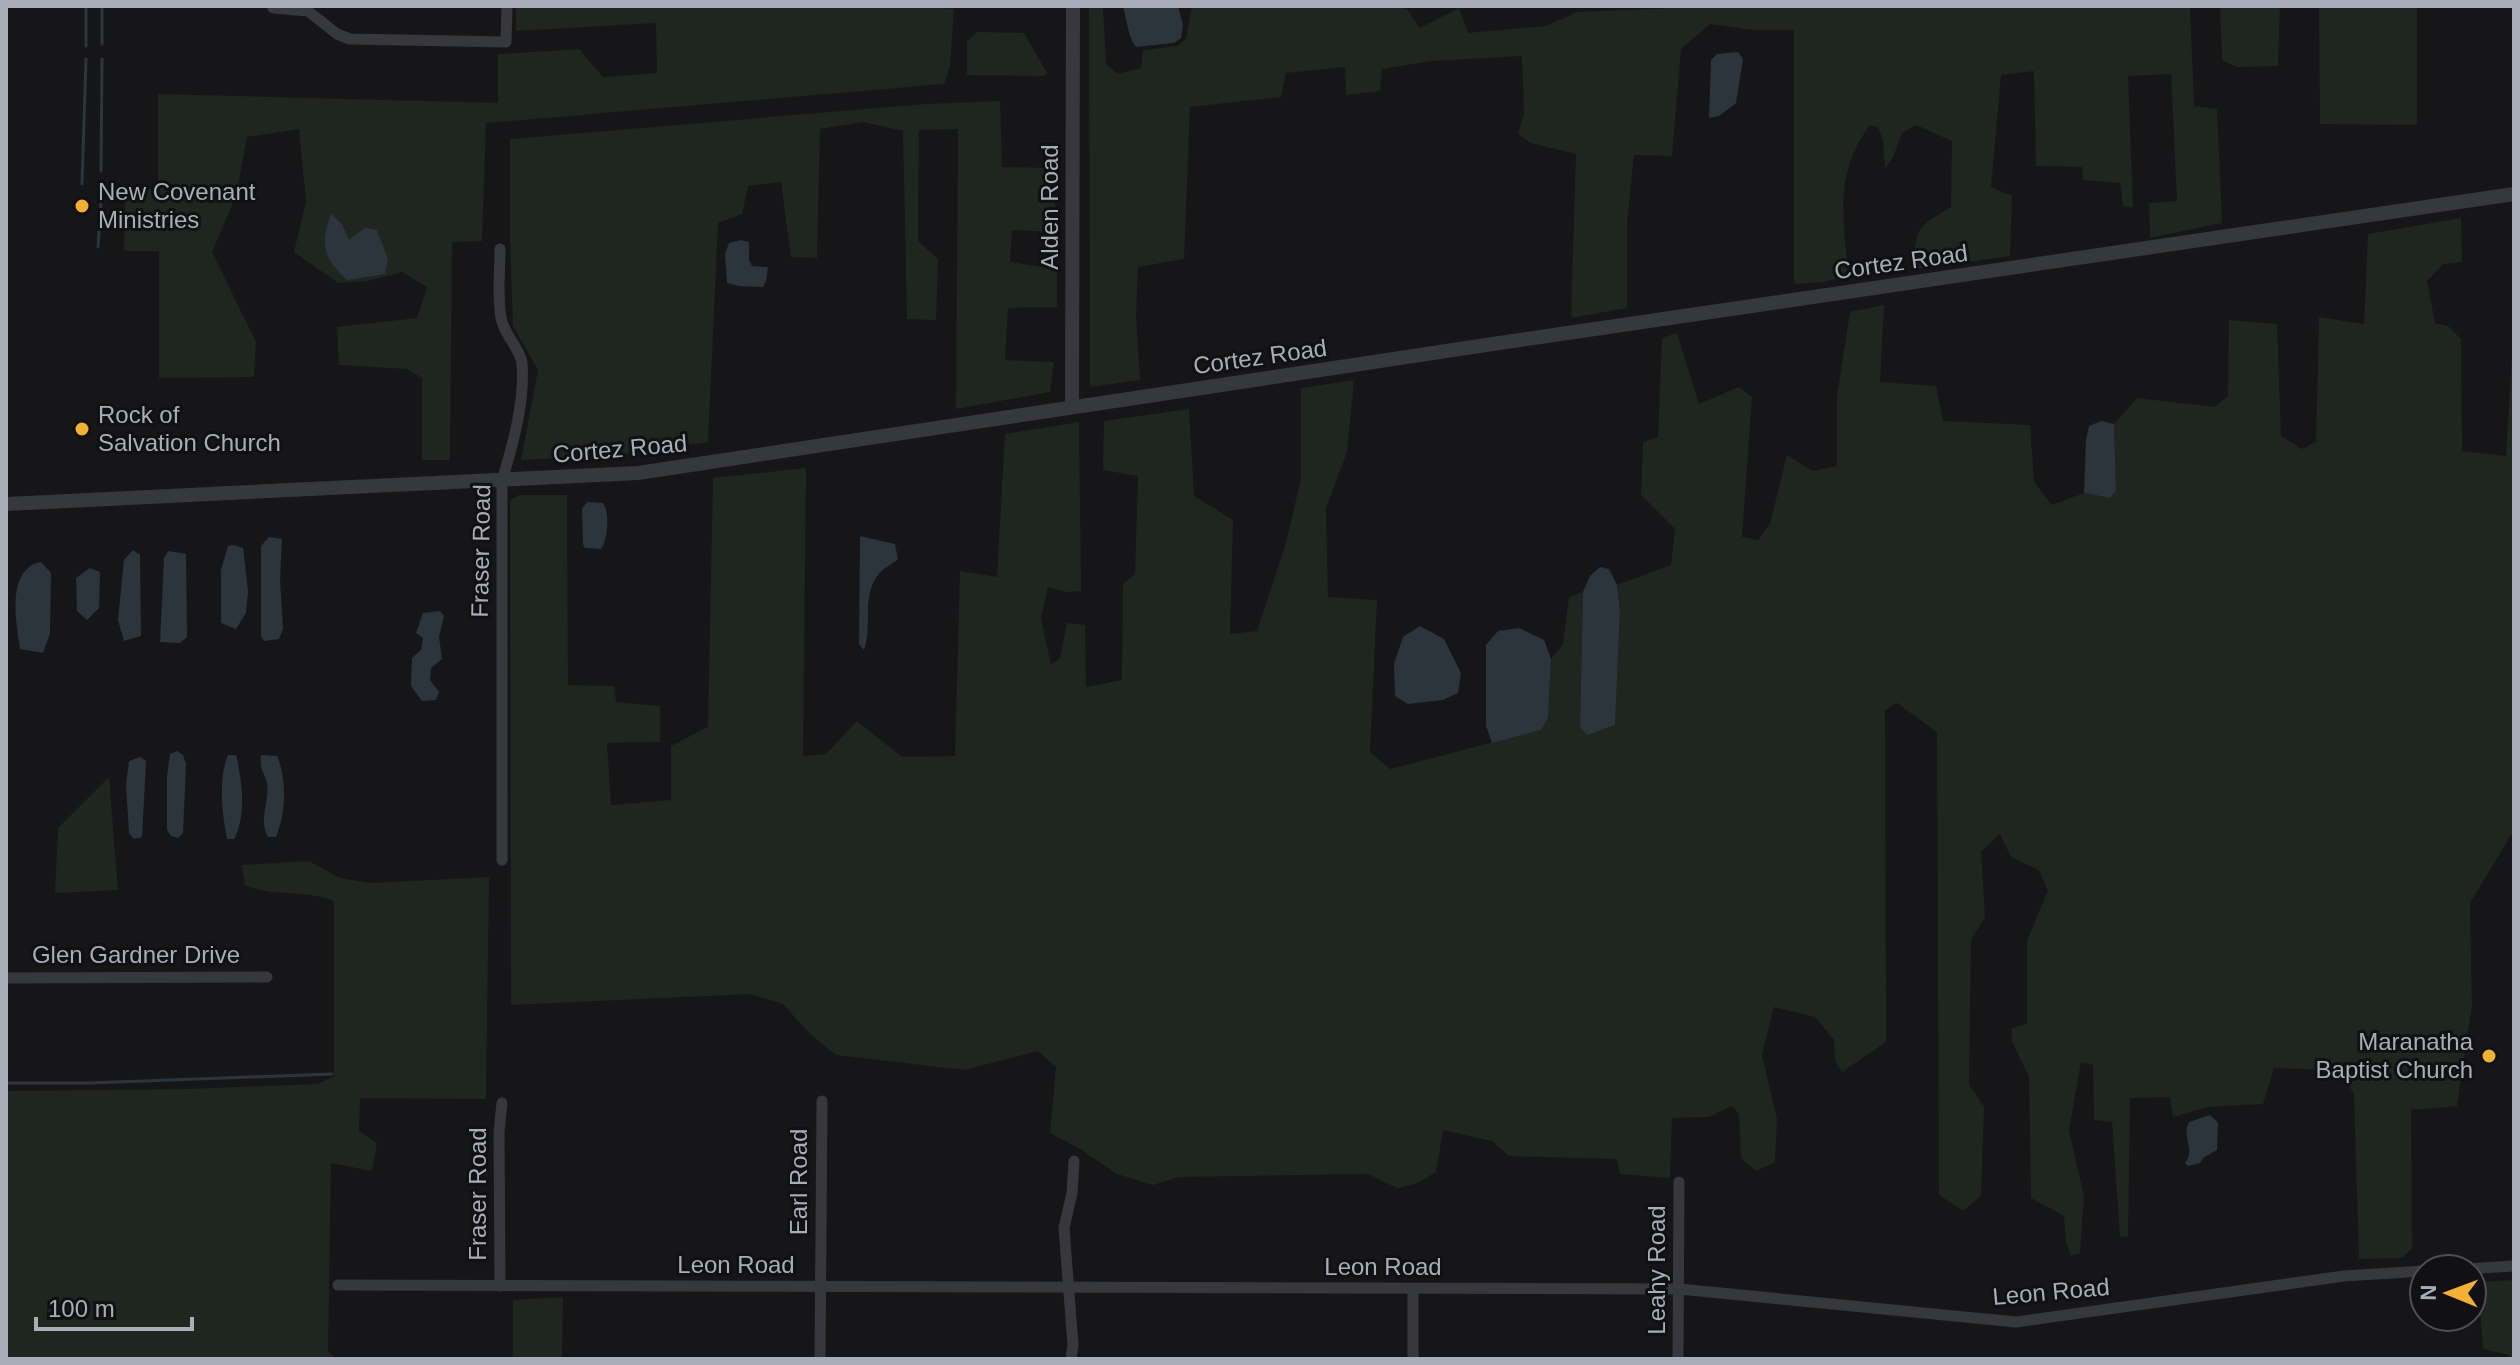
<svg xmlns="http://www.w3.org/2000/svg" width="2520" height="1365" font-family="Helvetica,sans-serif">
<rect width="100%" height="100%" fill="#161618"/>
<g fill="#1e261f">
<path d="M516,6H923L954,9L950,67L944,84L486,123L482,241L452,242L450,460H422V378L407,369L339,365L337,327L417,318L427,287L402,272L368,281L338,283L294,252L306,202L299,129L247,137L236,196L212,252L256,342L254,377L159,378V251H124L125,190L158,189V94L498,103V54L579,49L603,77L657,73L656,23L516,31Z"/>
<path d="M1089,6H1103L1106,64L1118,74L1141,68L1143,50L1177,46L1186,39L1192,6H1394L1407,9L1420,28L1459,8L1468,33L1546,26L1577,12L1718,6H2190L2194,106L2217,109L2222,223L2150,238L2149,203L2177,201L2171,74L2128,76L2133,207L2123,206L2120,183L2083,180L2082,167L2036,166L2034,71L2001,75L1991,187L2012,196L2010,256L1915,269C1914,229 1917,227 1951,207L1952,141L1916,125L1902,133L1893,157L1885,169L1883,140L1878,127L1870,125C1833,175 1844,219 1848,276L1823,282L1794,284V30H1753L1710,24L1681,49L1672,156L1634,155L1627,223V308L1571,318L1576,154L1531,143L1518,134L1524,113L1522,56L1432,61L1382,69L1380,91L1346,95L1345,67L1286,73L1281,97L1190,107L1184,259L1138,267L1136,316L1140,380L1090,387Z"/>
<path d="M2220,6H2280L2278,66L2237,67L2222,60Z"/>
<path d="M2319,6H2417V125L2320,124Z"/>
<path d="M977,32L1024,33L1047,73L1044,76L967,75V41Z"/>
<path d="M1000,101L1002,167L1054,168L1056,232L1012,230L1010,262L1057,269V307L1008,308L1005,360L1054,362L1050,392L956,409L958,129L919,130L918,241L938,259L936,320L907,319L903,131L863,122L820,129L817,258L791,257L781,182L748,186L742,214L718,223L708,442L619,455L521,460L538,370L513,326L510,241V139L926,104Z"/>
<path d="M2461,218L2462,262L2443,264L2427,281L2435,323L2448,326L2461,339L2462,451L2506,456L2512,356L2514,355V830L2470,903L2472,1005L2457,1106L2411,1110L2412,1248L2402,1258L2359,1259L2354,1093L2336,1070L2274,1068L2263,1104L2209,1107L2173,1117L2170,1097L2130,1098L2128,1237L2120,1236L2112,1122L2094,1120L2093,1065L2081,1062L2069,1130L2084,1196L2080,1253L2071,1256L2066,1243L2064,1216L2031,1198L2029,1077L2012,1041V1028L2027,1024V940L2048,891L2039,870L2011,857L2000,834L1981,852L1985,917L1971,940L1969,1084L1984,1107L1981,1196L1963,1211L1939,1195L1937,732L1897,703L1885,710L1886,1042L1842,1072L1835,1061L1834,1040L1815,1017L1774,1007L1762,1055L1777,1119L1775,1162L1756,1171L1741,1158L1739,1114L1732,1106L1709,1117L1672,1118L1670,1178L1620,1174L1617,1159L1509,1156L1492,1141L1443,1130L1436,1172L1418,1183L1397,1188L1368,1174L1179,1177L1153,1185L1117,1174L1080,1149L1050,1133L1056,1067L1038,1051L964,1070L836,1055L810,1034L783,1004L750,994L511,1005L510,500L519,495H567L568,685L614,686L616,702L660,706V742L607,743L611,805L671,800V746L708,727L713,478L806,468L803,756L826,754L857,721L902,757L955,756L960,571L997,577L1005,434L1079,422L1081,591L1066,592L1048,587L1041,618L1051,665L1060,658L1067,623L1085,625L1086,687L1122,680L1123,584L1135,574L1138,476L1103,470L1104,421L1189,409L1194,496L1233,520L1230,634L1257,631L1285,546L1301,479V388L1354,380L1347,452L1326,508L1328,597L1377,600L1370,752L1390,769L1541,730L1548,718L1551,659L1563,644L1569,597L1583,592L1580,727L1615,725L1620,611L1617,585L1671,565L1675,529L1641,495L1643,442L1658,437L1662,338L1677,333L1699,404L1739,387L1752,397L1742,537L1758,540L1770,524L1787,455L1813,471L1837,466V396L1850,312L1884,305L1880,382L1936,386L1943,421L2030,425L2034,482L2052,505L2084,493L2110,498L2116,491L2114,424L2137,398L2214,407L2228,396L2229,320L2277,324L2281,436L2302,449L2316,442L2319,317L2364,324L2368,234Z"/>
<path d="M109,777L118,890L55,893L58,828Z"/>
<path d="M309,861L340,878L371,883L489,877L486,1099L360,1098L359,1131L377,1143L372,1171L331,1163L328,1351L336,1359H6V1091L187,1089L318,1084L334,1076V901C303,889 275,898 245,885L242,865Z"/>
<path d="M2514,1280V1359H2509V1355L2483,1349L2478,1282Z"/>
<path d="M563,1297L562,1359H513V1300Z"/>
</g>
<g fill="#2c353c">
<path d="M1123,6H1178L1183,25L1181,38L1174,43L1136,47C1129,39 1126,17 1123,6Z"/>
<path d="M1738,52L1743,59L1736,103L1719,116L1709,118L1711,60L1717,54Z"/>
<path d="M331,214L342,224L349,240L365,228L377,230L388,259L385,274L347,280C323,258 320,245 331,214Z"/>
<path d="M741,240L749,242V260L752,266L768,267L766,281L763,287L739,286L727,283L725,254L729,243Z"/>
<path d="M2101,421L2114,424L2116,491L2110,498L2084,493L2086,440L2089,426Z"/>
<path d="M587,502L603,503C610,514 608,538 601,549L585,548L583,544L582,509Z"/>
<path d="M860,536L895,544L898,559C892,564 882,569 878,575C861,597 873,626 864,650L859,644Z"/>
<path d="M269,537L282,539L280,579L283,629L279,639L264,641L261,636V546Z"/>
<path d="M234,545L243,548L248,591L246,613L236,629L221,623V570L228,546Z"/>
<path d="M133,550L140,555L141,636L124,641L118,620L124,560Z"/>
<path d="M168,551L186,554L187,637L180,643L160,642L164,558Z"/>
<path d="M41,562L51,573L50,633L43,653L20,649C17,626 8,584 29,567C32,564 37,563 41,562Z"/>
<path d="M1600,567L1609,569L1617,585L1620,611L1615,725L1587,735L1580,727L1583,592L1590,576Z"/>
<path d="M90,568L100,572L99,608L87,620L77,611L76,578Z"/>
<path d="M440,611L444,616L439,637L442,659L431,668L430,680L439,692L436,700L422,701L411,686L412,658L421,650L423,638L416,633L423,613Z"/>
<path d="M1420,626L1444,639L1461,673L1458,693L1443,700L1408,704L1395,696L1394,664L1403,637Z"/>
<path d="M1519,628L1544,640L1551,659L1548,718L1541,730L1492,743L1486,726V645L1498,631Z"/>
<path d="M177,751L183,755L186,764L183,833L178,838L171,836L167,830V776L170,754Z"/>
<path d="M228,755H236C242,780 247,815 234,839H227C222,813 218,779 228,755Z"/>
<path d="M261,755L277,756C287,779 286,813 276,837H268C257,818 272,799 266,780C262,767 260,771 261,755Z"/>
<path d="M140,757L146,761L142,837L134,839L129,833L126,785L129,761Z"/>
<path d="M2210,1115L2218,1123L2217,1150L2203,1158L2200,1163L2188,1166L2185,1163C2196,1151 2181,1136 2189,1122Z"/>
</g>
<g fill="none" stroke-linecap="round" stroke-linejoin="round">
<g stroke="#2c353c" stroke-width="3">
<path d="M102,6V44"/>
<path d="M86,46V6"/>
<path d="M101,171L102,59"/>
<path d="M82,184L86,59"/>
<path d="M98,247L102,187"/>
<path d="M6,1083H89L332,1074"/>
</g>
<g stroke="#37383d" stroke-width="11">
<path d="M273,8L308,11L337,34L350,39L506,42L507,6"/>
<path d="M500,249C500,271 497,296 501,318C504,335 520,348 522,363C525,402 513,444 502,481V860"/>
<path d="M6,978L267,977"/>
<path d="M2464,1269L2514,1266"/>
<path d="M338,1285L1679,1289L2016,1322L2344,1276L2424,1271"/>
<path d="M500,1286L499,1132L502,1103"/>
<path d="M820,1359L822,1101"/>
<path d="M1071,1359L1073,1345L1064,1228L1072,1193L1074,1161"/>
<path d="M1413,1359V1289"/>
<path d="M1678,1359L1679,1182"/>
</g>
<g stroke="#37383d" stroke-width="14">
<path d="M1072,407L1073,6"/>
<path d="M6,504L638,473L1486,345L2514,194"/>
</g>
</g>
<g fill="#f2b134" stroke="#111113" stroke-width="3">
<circle cx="82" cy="206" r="8"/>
<circle cx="82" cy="429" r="8"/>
<circle cx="2489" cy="1056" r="8"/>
</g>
<g text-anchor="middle" stroke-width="6" stroke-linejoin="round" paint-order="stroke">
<g font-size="24" fill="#a8adb8" stroke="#111113" text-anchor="start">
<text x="98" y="200">New Covenant<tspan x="98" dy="28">Ministries</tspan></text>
<text x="98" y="423">Rock of<tspan x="98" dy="28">Salvation Church</tspan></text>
<text x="2473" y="1050" text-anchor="end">Maranatha<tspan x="2473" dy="28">Baptist Church</tspan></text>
</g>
<g font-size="24" fill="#a8adb8" stroke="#111113">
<text transform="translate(1050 207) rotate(-90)" y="8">Alden Road</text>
<text transform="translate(1901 262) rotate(-8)" y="8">Cortez Road</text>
<text transform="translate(1260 357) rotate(-8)" y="8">Cortez Road</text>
<text transform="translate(620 449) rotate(-5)" y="8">Cortez Road</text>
<text transform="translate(481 551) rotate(-89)" y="8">Fraser Road</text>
<text x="136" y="963">Glen Gardner Drive</text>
<text transform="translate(799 1182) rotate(-90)" y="8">Earl Road</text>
<text transform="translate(478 1194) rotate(-90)" y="8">Fraser Road</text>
<text x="736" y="1273">Leon Road</text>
<text x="1383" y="1275">Leon Road</text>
<text transform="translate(1657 1270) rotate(-90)" y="8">Leahy Road</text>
<text transform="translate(2051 1292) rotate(-5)" y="8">Leon Road</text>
</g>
</g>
<rect width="2520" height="1365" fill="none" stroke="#a8adb8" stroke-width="16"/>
<g transform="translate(2448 1293) rotate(271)"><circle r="38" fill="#111113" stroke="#4d4f55" stroke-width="2"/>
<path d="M0-6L14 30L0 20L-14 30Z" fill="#f2b134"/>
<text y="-12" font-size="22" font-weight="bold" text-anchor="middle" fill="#a8adb8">N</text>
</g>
<path d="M36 1317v12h156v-12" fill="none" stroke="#a8adb8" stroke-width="4"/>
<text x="48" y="1317" font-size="24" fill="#a8adb8" stroke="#111113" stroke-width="6" paint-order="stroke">100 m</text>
</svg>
